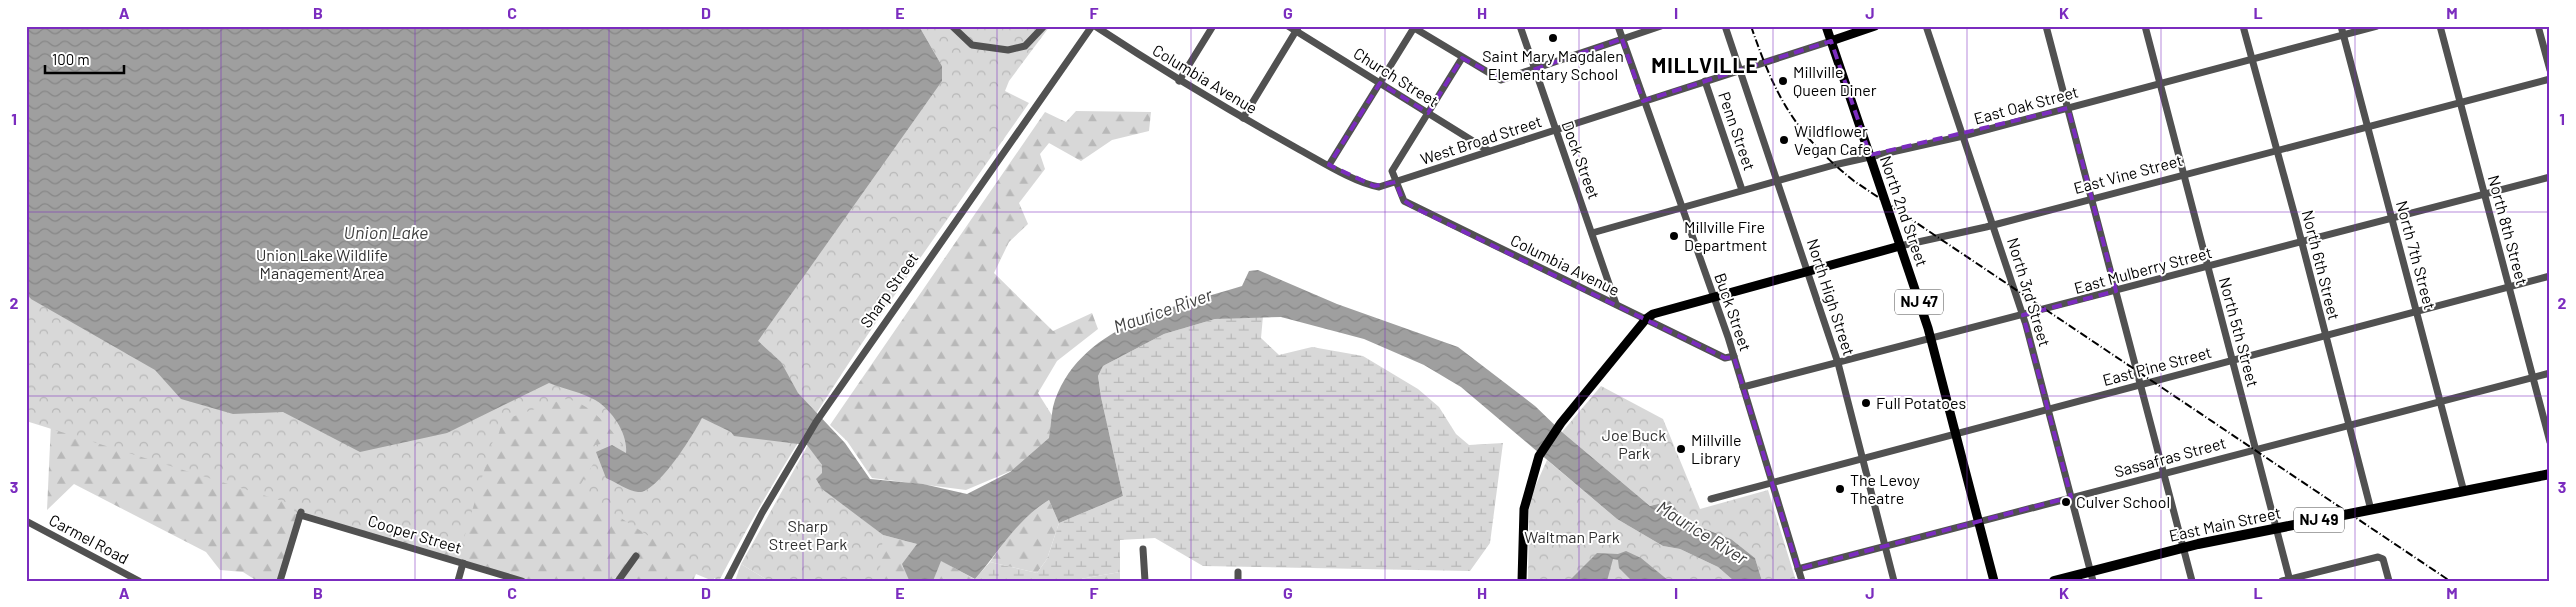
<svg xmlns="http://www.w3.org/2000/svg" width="2576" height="607" font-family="Barlow,sans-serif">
<defs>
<pattern id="forest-firs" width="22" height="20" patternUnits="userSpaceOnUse" patternTransform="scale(1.25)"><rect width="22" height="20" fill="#d8d8d8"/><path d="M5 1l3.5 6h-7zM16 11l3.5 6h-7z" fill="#b8b8b8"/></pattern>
<pattern id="wetland-marsh" width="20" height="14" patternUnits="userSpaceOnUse" patternTransform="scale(1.25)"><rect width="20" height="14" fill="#d8d8d8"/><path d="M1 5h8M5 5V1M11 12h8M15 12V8" fill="none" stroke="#b8b8b8"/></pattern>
<pattern id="park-crowns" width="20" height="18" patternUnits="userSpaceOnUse" patternTransform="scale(1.25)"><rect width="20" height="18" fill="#d8d8d8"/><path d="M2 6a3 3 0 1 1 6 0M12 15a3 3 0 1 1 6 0" fill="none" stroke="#b8b8b8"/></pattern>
<pattern id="water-waves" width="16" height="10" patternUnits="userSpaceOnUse" patternTransform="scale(1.25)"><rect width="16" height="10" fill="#9f9f9f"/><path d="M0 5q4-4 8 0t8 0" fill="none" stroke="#878787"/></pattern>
</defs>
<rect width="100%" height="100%" fill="#fff"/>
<g fill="url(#forest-firs)">
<path d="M1076,111L1151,112L1149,131L1112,140L1081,161L1049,143L1040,154L1045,169L1019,203L1028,224L1009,242L994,273L1053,331L1092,313L1098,329L1057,361L1038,393L1058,425L1039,459L966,490L872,478L847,441L830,425L1045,112L1066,122Z"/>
<path d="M26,292L549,383L597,401L723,561L713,581L696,574L693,581H625L616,577L613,581H521L304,515L281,581H257L243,572L220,570L206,552L74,484L47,510L51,423L28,417L26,451Z"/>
<path d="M1049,500L1059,523L1047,559L1037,573L990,562C1007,537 1023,516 1049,500Z"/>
<path d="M883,535L917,544L909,580L914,581H874Z"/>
<path d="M940,560L978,581H933Z"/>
<path d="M741,564L769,581H735Z"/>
<path d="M1120,572V581H1069Z"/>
</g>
<path fill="url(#wetland-marsh)" d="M1263,316L1261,338L1279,355L1312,347L1363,356L1418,389L1439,407L1456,434L1469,445L1503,443L1490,543L1470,571L1203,566L1155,538L1120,540V572L1069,581L975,579L990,562L1037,573L1047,559L1059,523L1123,496L1101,397L1098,376L1103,366L1164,334L1215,319Z"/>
<g fill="url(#park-crowns)">
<path d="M26,26L942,66L919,26H1050L1009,81L1005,91L1029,103C920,259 807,412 719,581L577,490L597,458L594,449L595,445L606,443L621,453H626C617,433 587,399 564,399L503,420L497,439L494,437L459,555L294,512L295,505L26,421Z"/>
<path d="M1601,386L1663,419L1700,509L1768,490L1796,581H1762L1755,558L1731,539L1695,525L1682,517L1670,501L1650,506L1562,432Z"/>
<path d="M808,445L822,465V473L846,506L883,535L879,581H769L741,564Z"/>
<path d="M1547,460L1617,519L1663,546L1680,549L1718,567L1734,581H1528L1529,510L1531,496Z"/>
</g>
<g fill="url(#water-waves)">
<path d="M26,26H919L942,66V81L758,341L781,362L798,393L845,443L870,479L923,484L967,494L1010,472L1049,438C1051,428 1051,417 1053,407C1076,326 1173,307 1242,286L1249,271L1258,270L1337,304L1458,347L1535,406L1562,432L1650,506L1670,501L1682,517L1695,525L1731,539L1755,558L1762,581H1734L1718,567L1680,549L1663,546L1617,519L1461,387L1424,365L1364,339L1281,317L1215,319L1164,334L1103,366L1098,376L1101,397L1123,496L1059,523L1049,500C1016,520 1000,551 975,579L941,561L933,581L909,580L902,564L917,544L883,535L822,489L816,479L822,473V465L807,445L734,436L731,432L702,418C694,434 656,495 638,492C628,491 616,482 606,478L596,452L612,445L626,453C628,434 613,412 597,401C584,393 564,389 549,383L447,433L360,452L283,412L233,414L181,399L155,370L31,299L26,292Z"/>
<path d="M1626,551L1641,558L1669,581H1632L1619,568L1618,560L1613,559L1607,581H1569L1597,553L1618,554Z"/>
</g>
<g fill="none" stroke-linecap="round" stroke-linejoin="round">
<g stroke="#515151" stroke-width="7">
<path d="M952,26L972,45L1008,50L1025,46L1044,26"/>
<path d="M1095,26C1162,70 1230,111 1300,150C1322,162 1355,183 1379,187L1831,41"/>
<path d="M1288,26L1489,151"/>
<path d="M1411,26L1501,80L1661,26"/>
<path d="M1520,26L1616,304"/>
<path d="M1618,26L1728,337L1802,581"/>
<path d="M1725,26L1838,363L1894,581"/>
<path d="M1926,26L2026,325L2093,581"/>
<path d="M2046,26L2192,581"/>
<path d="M2145,26L2290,581"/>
<path d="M2243,26L2296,220L2371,510"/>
<path d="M2341,26L2464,492"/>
<path d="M2440,26L2550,442"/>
<path d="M2538,26L2550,70"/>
<path d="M1462,58L1392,171L1404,201L1725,358L1734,356"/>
<path d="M1179,81L1213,26"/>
<path d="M1705,81L1742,190"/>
<path d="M1243,118L1299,26"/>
<path d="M1329,165L1415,26"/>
<path d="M1592,233L1834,165L1963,136L2377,26"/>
<path d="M1900,246L1986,227L2550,79"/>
<path d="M1743,387L2550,177"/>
<path d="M1711,499L2550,276"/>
<path d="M300,515L522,581"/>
<path d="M26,521L139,581"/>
<path d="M1143,549L1145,581"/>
<path d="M1798,569L2550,373"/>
<path d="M1238,572V581"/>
<path d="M280,581L301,512"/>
<path d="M458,581L463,563"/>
<path d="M618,581L636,556"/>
<path d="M727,581L762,513L816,422L1092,26"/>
<path d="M2282,581L2378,557L2383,559L2389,581"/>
</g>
<g stroke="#000" stroke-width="9">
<path d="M1826,26L1928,328L1994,581"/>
<path d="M1831,41L1875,26"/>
<path d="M1522,581L1524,509L1539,456L1561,423L1646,319L1653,314L1900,246"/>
</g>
<path stroke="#000" stroke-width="10" d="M2054,581L2198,544L2550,474"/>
<path stroke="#000" stroke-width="2" stroke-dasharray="8 2.5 1 2.5" stroke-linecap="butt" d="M1751,26C1775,96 1795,134 1854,181L2450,581"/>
</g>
<path fill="none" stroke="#7b2cbf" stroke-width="4" stroke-dasharray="10 6" stroke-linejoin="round" d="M1622,39L1643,101L1831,41L1870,155L2068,108L2116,291L2023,315L2071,497L1798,569L1734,357L1725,358L1413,207L1402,199L1396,182L1374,186L1329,165L1380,83L1428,113L1462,58L1504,80Z"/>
<path fill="none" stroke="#7b2cbf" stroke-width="1" stroke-opacity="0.55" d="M221,26V581M415,26V581M609,26V581M803,26V581M997,26V581M1191,26V581M1385,26V581M1579,26V581M1773,26V581M1967,26V581M2161,26V581M2355,26V581M26,212H2550M26,396H2550"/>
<g fill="#000" stroke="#fff" stroke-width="2">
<circle cx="1553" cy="38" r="5"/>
<circle cx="1783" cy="81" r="5"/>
<circle cx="1784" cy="140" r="5"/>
<circle cx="1674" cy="236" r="5"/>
<circle cx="1866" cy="403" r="5"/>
<circle cx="1681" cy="449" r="5"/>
<circle cx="1840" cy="489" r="5"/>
<circle cx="2066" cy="502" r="5"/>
</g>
<g text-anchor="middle" stroke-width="4" stroke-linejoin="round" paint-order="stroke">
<g fill="#fff" stroke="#4c4c4c" stroke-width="1">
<rect x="1895" y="289.5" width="48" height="25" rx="4"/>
<rect x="2294" y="507.5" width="50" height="25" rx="4"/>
</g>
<g font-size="15" font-weight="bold" fill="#000">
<text x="1919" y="307">NJ 47</text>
<text x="2319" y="525">NJ 49</text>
</g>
<g font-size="16" fill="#000" stroke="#fff" text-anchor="start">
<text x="1553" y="62" text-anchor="middle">Saint Mary Magdalen<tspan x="1553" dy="18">Elementary School</tspan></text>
<text x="1793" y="78">Millville<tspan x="1793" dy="18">Queen Diner</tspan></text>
<text x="1794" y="137">Wildflower<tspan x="1794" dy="18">Vegan Cafe</tspan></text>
<text x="1684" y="233">Millville Fire<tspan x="1684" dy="18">Department</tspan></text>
<text x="1876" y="409">Full Potatoes</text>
<text x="1691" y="446">Millville<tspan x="1691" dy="18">Library</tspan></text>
<text x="1850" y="486">The Levoy<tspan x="1850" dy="18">Theatre</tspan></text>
<text x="2076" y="508">Culver School</text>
</g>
<g font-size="16" fill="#000" stroke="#fff">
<text transform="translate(1396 77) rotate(32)" y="6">Church Street</text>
<text transform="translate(1205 79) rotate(31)" y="6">Columbia Avenue</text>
<text transform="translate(2026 105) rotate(-15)" y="6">East Oak Street</text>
<text transform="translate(1737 131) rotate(71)" y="6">Penn Street</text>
<text transform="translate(1481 140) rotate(-18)" y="6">West Broad Street</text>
<text transform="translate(1581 160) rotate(70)" y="6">Dock Street</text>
<text transform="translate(2128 174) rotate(-15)" y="6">East Vine Street</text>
<text transform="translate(1904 211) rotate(71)" y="6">North 2nd Street</text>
<text transform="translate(2508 230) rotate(75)" y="6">North 8th Street</text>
<text transform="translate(2416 255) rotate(75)" y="6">North 7th Street</text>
<text transform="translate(1565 265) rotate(26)" y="6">Columbia Avenue</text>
<text transform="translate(2321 265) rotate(76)" y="6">North 6th Street</text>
<text transform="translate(2143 270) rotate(-15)" y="6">East Mulberry Street</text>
<text transform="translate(889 290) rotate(-55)" y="6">Sharp Street</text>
<text transform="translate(2029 292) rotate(73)" y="6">North 3rd Street</text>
<text transform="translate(1831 297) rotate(72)" y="6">North High Street</text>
<text transform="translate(1733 312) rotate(71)" y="6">Buck Street</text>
<text transform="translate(2239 332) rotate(75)" y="6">North 5th Street</text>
<text transform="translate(2157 366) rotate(-15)" y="6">East Pine Street</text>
<text transform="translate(2170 457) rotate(-15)" y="6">Sassafras Street</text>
<text transform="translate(2225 524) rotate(-12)" y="6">East Main Street</text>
<text transform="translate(415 534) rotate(17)" y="6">Cooper Street</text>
<text transform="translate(89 539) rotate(28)" y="6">Carmel Road</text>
</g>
<g font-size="16" fill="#2f2f2f" stroke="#fff">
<text x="322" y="261">Union Lake Wildlife<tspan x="322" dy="18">Management Area</tspan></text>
<text x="1634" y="441">Joe Buck<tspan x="1634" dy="18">Park</tspan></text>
<text x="808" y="532">Sharp<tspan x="808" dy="18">Street Park</tspan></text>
<text x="1572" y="543">Waltman Park</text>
</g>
<g font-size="18" font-style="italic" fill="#404040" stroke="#fff">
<text x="386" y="239">Union Lake</text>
<text transform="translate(1163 311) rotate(-19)" y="6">Maurice River</text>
<text transform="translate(1702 533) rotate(32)" y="6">Maurice River</text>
</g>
<g font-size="21" font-weight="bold" letter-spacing="1" fill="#000" stroke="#fff">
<text x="1705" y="73">MILLVILLE</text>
</g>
</g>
<rect width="2576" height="607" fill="none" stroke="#ffffff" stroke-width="55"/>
<path d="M45 65v8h79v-8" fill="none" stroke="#000000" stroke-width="2.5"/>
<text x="52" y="65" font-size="15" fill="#000000" stroke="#ffffff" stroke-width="4" paint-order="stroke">100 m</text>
<rect x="28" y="28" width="2520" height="552" fill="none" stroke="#7b2cbf" stroke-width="2"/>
<g font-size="16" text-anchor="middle" font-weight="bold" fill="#7b2cbf">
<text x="124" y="19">A</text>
<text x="318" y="19">B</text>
<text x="512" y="19">C</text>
<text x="706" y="19">D</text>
<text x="900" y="19">E</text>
<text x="1094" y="19">F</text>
<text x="1288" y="19">G</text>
<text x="1482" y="19">H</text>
<text x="1676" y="19">I</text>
<text x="1870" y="19">J</text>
<text x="2064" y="19">K</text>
<text x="2258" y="19">L</text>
<text x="2452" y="19">M</text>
<text x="14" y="125">1</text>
<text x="2562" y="125">1</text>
<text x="14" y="309">2</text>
<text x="2562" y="309">2</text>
<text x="14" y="493">3</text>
<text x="2562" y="493">3</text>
<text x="124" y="599">A</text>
<text x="318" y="599">B</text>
<text x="512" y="599">C</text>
<text x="706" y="599">D</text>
<text x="900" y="599">E</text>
<text x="1094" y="599">F</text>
<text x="1288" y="599">G</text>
<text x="1482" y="599">H</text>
<text x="1676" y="599">I</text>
<text x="1870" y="599">J</text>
<text x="2064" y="599">K</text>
<text x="2258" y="599">L</text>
<text x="2452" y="599">M</text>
</g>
</svg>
